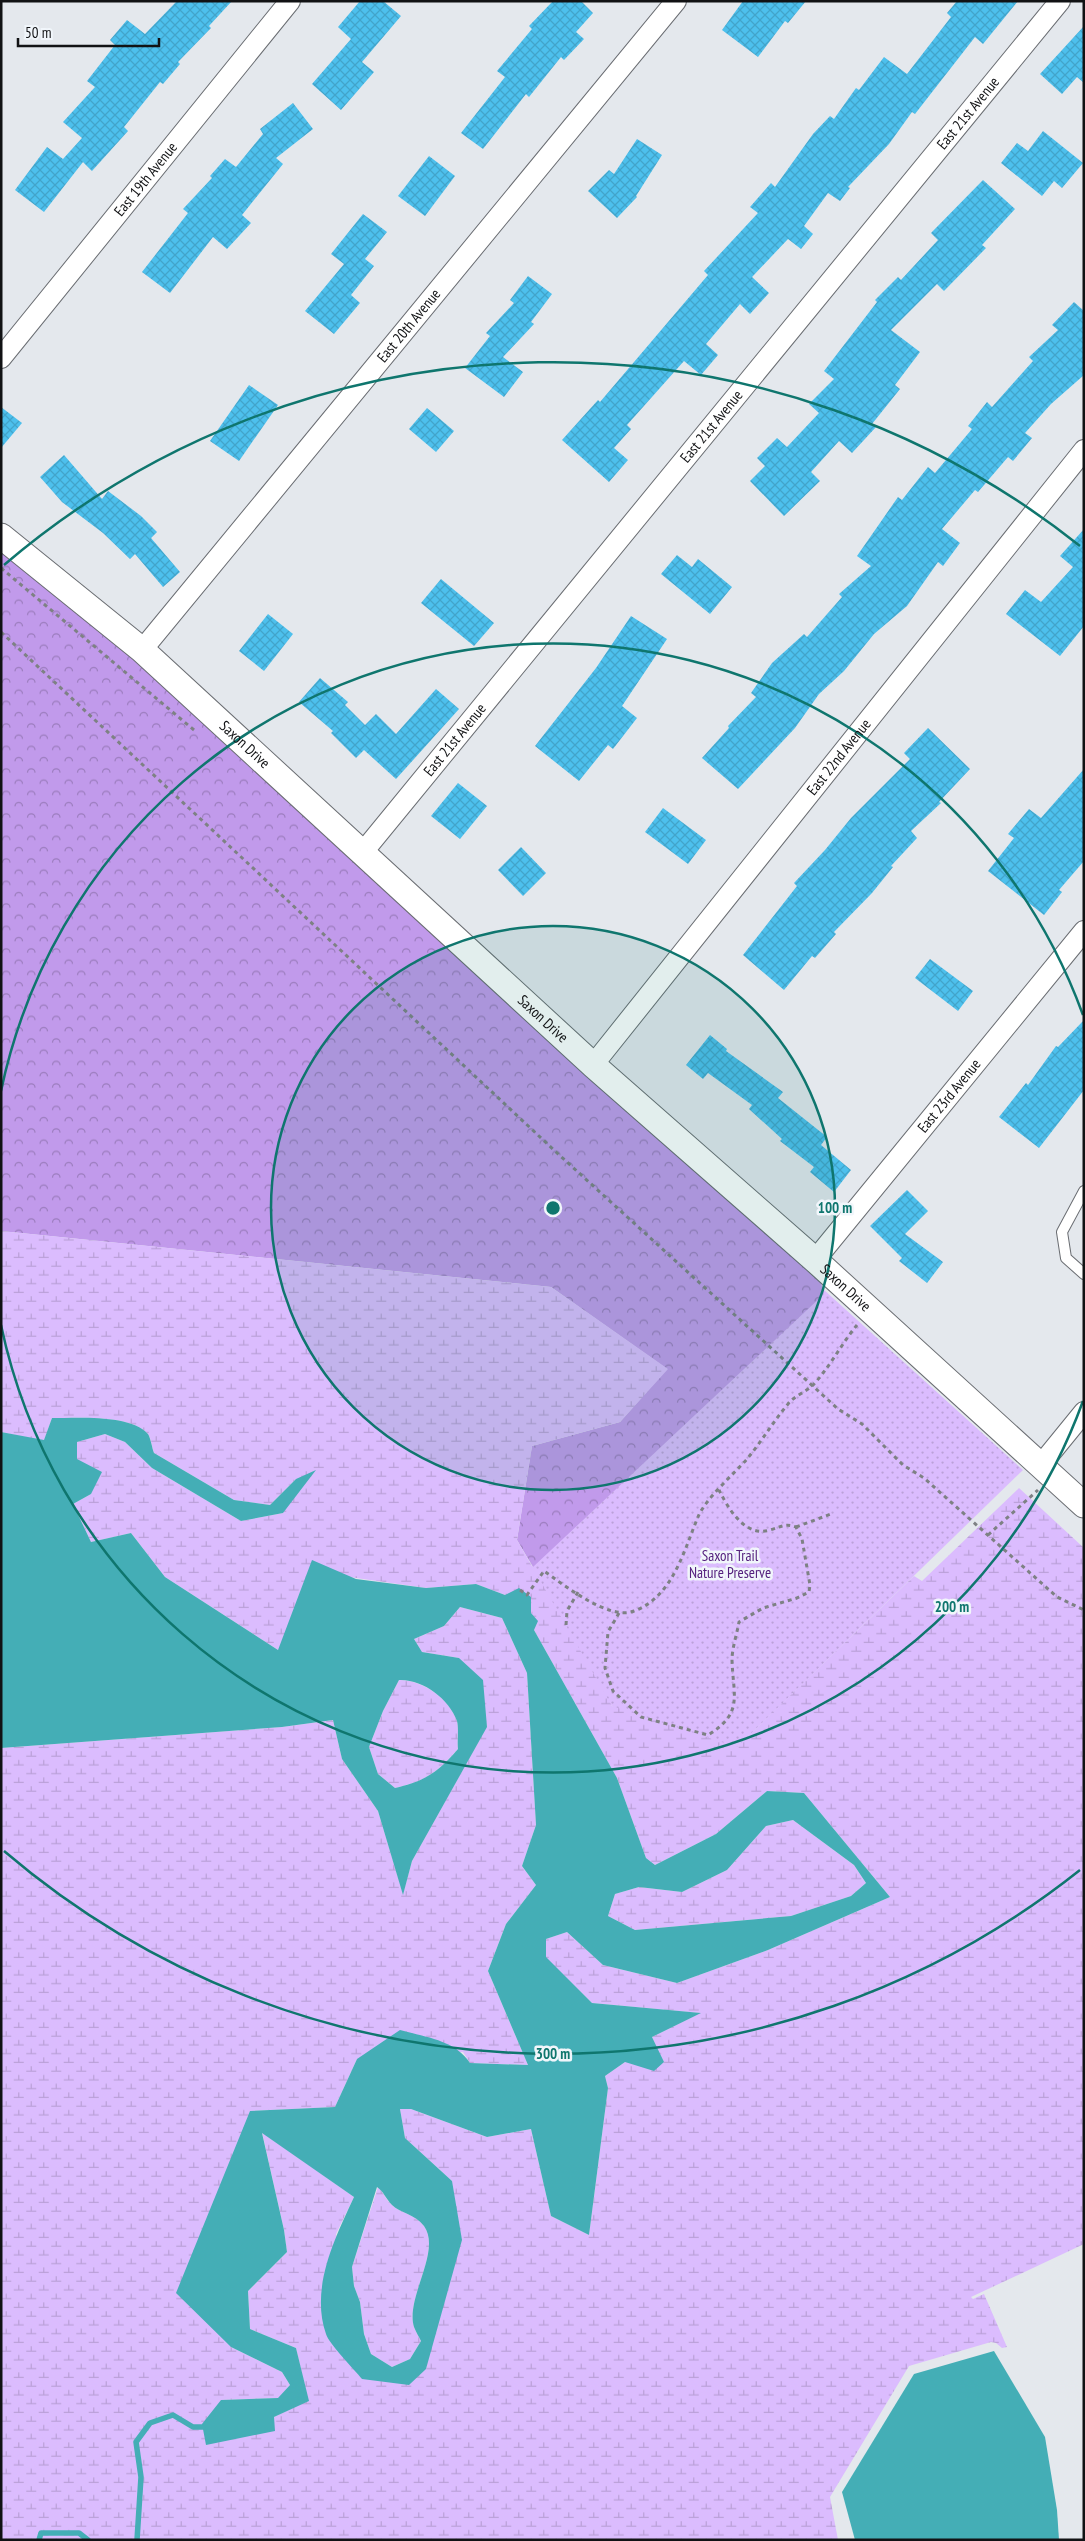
<svg xmlns="http://www.w3.org/2000/svg" width="1085" height="2541" font-family="'PT Sans Narrow',sans-serif">
<defs>
<pattern id="grass-dots" width="8" height="8" patternUnits="userSpaceOnUse" patternTransform="scale(1.25)"><rect width="8" height="8" fill="#dbbcfe"/><path d="M2 2h.1M6 6h.1" fill="none" stroke="#bba1d9" stroke-width="1.8" stroke-linecap="round"/></pattern>
<pattern id="forest-crowns" width="20" height="18" patternUnits="userSpaceOnUse" patternTransform="scale(1.25)"><rect width="20" height="18" fill="#c19aeb"/><path d="M2 6a3 3 0 1 1 6 0M12 15a3 3 0 1 1 6 0" fill="none" stroke="#9b7cbd"/></pattern>
<pattern id="wetland-marsh" width="20" height="14" patternUnits="userSpaceOnUse" patternTransform="scale(1.25)"><rect width="20" height="14" fill="#dbbcfe"/><path d="M1 5h8M5 5V1M11 12h8M15 12V8" fill="none" stroke="#bba1d9"/></pattern>
<pattern id="building-cross-hatch" width="8" height="8" patternUnits="userSpaceOnUse" patternTransform="scale(1.25)"><rect width="8" height="8" fill="#4dc0ed"/><path d="M0 0l8 8M0 8l8-8" fill="none" stroke="#42a4ca"/></pattern>
</defs>
<rect width="100%" height="100%" fill="#e4e8ed"/>
<path fill="url(#grass-dots)" d="M823,1289L1023,1470L691,1792L507,1591Z"/>
<path fill="url(#forest-crowns)" d="M1,536L815,1260L824,1294L533,1567L517,1540L532,1446L620,1422L667,1369L551,1287L1,1231Z"/>
<g fill="url(#wetland-marsh)">
<path d="M1,1231L551,1287L668,1369L620,1422L532,1446L517,1540L612,1706L737,1747L914,1576L922,1581L1019,1488L1084,1548V2244L971,2297L973,2299L984,2294L1007,2347L1002,2348L996,2343L991,2342L909,2366L830,2497L838,2540H1V1748L282,1727L333,1720L342,1759L378,1811L403,1894L412,1861L487,1726L459,1658L422,1652L414,1639L444,1626L460,1607L502,1618L527,1673L536,1825L522,1866L536,1885L506,1924L488,1971L528,2065L470,2063L463,2052L357,2059L335,2107L250,2111L231,2347L282,2372L290,2385L279,2398L221,2400L274,2417L308,2400L296,2348L250,2329L248,2291L287,2252L284,2230L262,2132L354,2197L336,2234L362,2379L426,2369L452,2181L405,2138L400,2109H411L487,2137L531,2129L551,2216L589,2235L608,2088L605,2076L625,2062H663L652,2037L700,2013L592,2003L545,1957L546,1939L567,1932L603,1965L677,1983L768,1950L890,1897L804,1793L767,1791L716,1834L655,1865L646,1858L617,1778L534,1630L531,1597L505,1595L476,1584L426,1588L349,1577L278,1650L165,1577L131,1533L91,1542L73,1504L91,1494L77,1459V1442L105,1434L125,1442L152,1468L241,1521L283,1513L296,1479L270,1505L234,1500L154,1453C152,1448 151,1438 148,1434C131,1414 77,1418 52,1418L44,1441L1,1432Z"/>
<path d="M399,1680C423,1680 449,1698 457,1721C459,1729 457,1741 458,1749C436,1773 426,1781 395,1788L378,1774L369,1747L383,1711Z"/>
<path d="M793,1820L854,1865L866,1883L851,1896L791,1916L635,1930L608,1916L615,1894L639,1887L682,1892L727,1870L766,1826Z"/>
<path d="M378,2187C384,2193 386,2200 392,2205C400,2213 415,2214 424,2226C442,2251 405,2298 414,2327C416,2332 419,2337 421,2341L410,2359L392,2367L371,2354L364,2334L360,2302L354,2286L352,2267Z"/>
</g>
<g fill="#44aeb6" fill-rule="evenodd">
<path d="M52,1418C77,1418 131,1414 148,1434C151,1439 152,1448 154,1453L234,1500L270,1505L296,1479L316,1470L283,1513L241,1521L152,1468L125,1442L105,1434L77,1442V1459L102,1472L91,1494L73,1504L91,1542L131,1533L165,1577L278,1650L312,1560L356,1579L426,1588L476,1584L505,1595L519,1588L531,1597V1613L538,1621L534,1630L617,1778L646,1858L655,1865L716,1834L767,1791L804,1793L890,1897L768,1950L677,1983L603,1965L567,1932L546,1939V1957L592,2003L701,2013L652,2037L664,2062L654,2071L625,2062L605,2076L608,2088L589,2235L551,2216L531,2129L487,2137L411,2109H400L405,2138L452,2181L462,2240L426,2369L409,2385L362,2379C354,2369 329,2344 326,2334C310,2288 335,2238 354,2197L262,2133L284,2230L287,2252L248,2291L250,2329L296,2348L309,2401L274,2417L275,2431L206,2445L202,2424L221,2400L278,2398L290,2385L282,2372L231,2347L176,2293L250,2111L335,2107L357,2059L400,2030C425,2037 455,2040 470,2063L528,2065L488,1971L506,1924L536,1885L522,1866L536,1825L527,1673L502,1618L460,1607L444,1626L414,1639L422,1652L459,1658L483,1680L487,1727L412,1861L403,1895L378,1811L342,1759L333,1720L282,1727L1,1748V1432L44,1440ZM399,1680C423,1679 449,1699 457,1721C459,1729 457,1741 458,1749C437,1773 425,1781 395,1788L378,1774L369,1747L383,1711ZM793,1820L854,1865L866,1883L851,1896L791,1916L635,1930L608,1916L615,1894L639,1887L682,1892L727,1870L766,1826ZM377,2187C384,2192 386,2199 392,2205C400,2213 415,2214 424,2226C442,2251 405,2298 414,2327C416,2332 419,2337 421,2341L410,2359L392,2367L371,2354L364,2334L360,2302L354,2286L352,2267Z"/>
<path d="M994,2351L1045,2437L1057,2510L1059,2540H855L842,2492L914,2374Z"/>
</g>
<g fill="none" stroke-linecap="round" stroke-linejoin="round">
<g stroke="#44aeb6" stroke-width="5.5">
<path d="M39,2540L41,2533H79L88,2540"/>
<path d="M137,2540L141,2477L136,2442L150,2423L173,2415L193,2427H203"/>
</g>
</g>
<g fill="url(#building-cross-hatch)">
<path d="M177,1H232L209,26L211,28L178,62L180,64L163,84L160,82L124,127L128,131L92,171L83,162L44,212L15,190L47,147L63,159L82,138L63,122L95,87L87,81L115,45L110,40L127,20L145,34Z"/>
<path d="M360,1H383L401,16L362,62L374,72L341,110L312,84L351,39L338,27Z"/>
<path d="M553,1H581L593,13L576,32L584,39L564,60L561,57L529,97L526,94L483,149L461,133L505,77L497,71L532,29L529,26Z"/>
<path d="M743,1H806L788,23L785,21L758,57L722,30Z"/>
<path d="M957,1H1018L983,44L975,37L915,114L912,112L889,144L848,187L850,188L840,201L828,193L804,226L813,234L801,249L788,239L752,277L769,293L750,314L740,304L706,344L718,355L701,375L684,361L627,425L631,429L614,448L628,460L609,482L562,440L598,400L600,402L708,275L704,271L758,213L750,207L771,183L775,187L813,134L830,116L834,119L856,88L859,90L884,57L907,74L951,17L947,13Z"/>
<path d="M1084,26V83L1077,77L1062,94L1040,74Z"/>
<path d="M293,103L313,129L276,158L283,164L242,215L251,223L227,249L213,237L170,293L142,272L188,213L183,209L212,178L210,176L225,159L236,167L263,134L260,129Z"/>
<path d="M1043,131L1083,163L1062,188L1054,181L1042,196L1001,163L1017,143L1028,151Z"/>
<path d="M637,139L662,155L636,196L637,197L617,218L588,191L609,170L614,174Z"/>
<path d="M429,156L455,176L425,216L398,196Z"/>
<path d="M983,180L1015,209L982,245L986,248L944,291L937,284L891,330L920,352L895,385L900,389L872,424L876,427L852,453L839,441L811,472L820,481L784,516L750,481L765,466L757,458L777,438L787,447L819,413L809,404L834,379L824,371L877,302L875,300L898,277L901,280L938,240L931,233Z"/>
<path d="M363,214L387,232L365,259L374,266L351,295L360,303L334,334L305,311L344,264L331,254Z"/>
<path d="M528,276L552,294L531,322L534,324L503,357L523,372L504,397L465,368L490,336L486,333L514,303L510,300Z"/>
<path d="M1074,302L1084,311V375L1051,404L1025,433L1032,438L1013,461L1008,457L978,492L975,490L942,529L960,543L943,566L938,562L907,606L874,634L844,671L819,694L795,728L738,789L702,758L729,728L728,726L756,697L751,693L772,663L804,634L807,637L842,597L839,594L871,566L857,556L898,497L902,500L928,467L935,473L972,429L968,426L987,402L992,407L1033,361L1029,357L1058,330L1052,325Z"/>
<path d="M249,385L278,405L239,461L210,441Z"/>
<path d="M1,407L22,423L1,448Z"/>
<path d="M427,408L454,431L436,452L409,429Z"/>
<path d="M64,455L102,499L108,491L141,516L157,532L151,538L180,572L163,587L135,554L130,559L103,533L62,502L40,477Z"/>
<path d="M1084,529V626L1060,656L1006,614L1025,590L1041,602L1073,567L1060,556Z"/>
<path d="M677,555L692,567L698,559L732,587L710,614L661,574Z"/>
<path d="M441,579L494,623L474,646L421,603Z"/>
<path d="M268,614L293,634L264,671L239,651Z"/>
<path d="M631,616L667,639L622,706L637,718L613,749L608,745L579,781L535,746L596,668Z"/>
<path d="M320,678L348,702L345,705L365,725L376,714L396,734L436,689L459,709L396,779L364,750L356,758L331,733L333,731L299,702Z"/>
<path d="M928,728L970,769L939,802L941,803L911,831L917,838L891,866L893,867L872,893L834,932L836,934L815,958L812,956L784,990L743,955L797,886L794,883L825,850L851,818L910,759L904,753Z"/>
<path d="M1084,769V861L1059,890L1062,892L1044,915L988,871L1014,838L1008,834L1029,809L1041,818Z"/>
<path d="M458,783L487,806L460,839L431,816Z"/>
<path d="M663,808L706,840L688,864L645,832Z"/>
<path d="M521,847L546,873L523,896L498,870Z"/>
<path d="M930,959L973,991L958,1011L915,978Z"/>
<path d="M1084,1020V1090L1039,1148L999,1117L1026,1083L1028,1085L1056,1046L1058,1047Z"/>
<path d="M710,1035L727,1049L726,1051L783,1092L778,1098L827,1137L821,1145L851,1170L834,1192L810,1172L814,1167L780,1141L782,1139L749,1109L752,1105L708,1073L703,1079L686,1065Z"/>
<path d="M907,1190L928,1211L905,1234L943,1262L927,1283L899,1261L902,1258L870,1226Z"/>
</g>
<g fill="none" stroke-linecap="round" stroke-linejoin="round">
<g stroke="#6a6d72" stroke-width="12">
<path id="service" d="M1084,1191L1062,1232L1066,1258L1084,1274"/>
</g>
<g stroke="#6a6d72" stroke-width="22">
<g id="minor">
<path id="s1" d="M1,358L290,1"/>
<path id="s2" d="M142,650L676,1"/>
<path id="s3" d="M363,852L1060,1"/>
<path id="s4" d="M593,1065L1084,450"/>
<path id="s5" d="M815,1260L1084,931"/>
<path d="M1040,1466L1084,1412"/>
</g>
</g>
<g stroke="#6a6d72" stroke-width="27">
<g id="tertiary">
<path id="s6" d="M1,536L142,650L593,1065L815,1260L1084,1505"/>
</g>
</g>
<g stroke="#7e8184" stroke-width="3" stroke-dasharray="4 4" stroke-linecap="butt">
<path d="M1,568L194,730"/>
<path d="M1,632L556,1152L838,1409L862,1424L903,1465L924,1478L1057,1597L1084,1610"/>
<path d="M796,1527L831,1514"/>
<path d="M988,1535L1038,1490"/>
<path d="M520,1590L527,1595L544,1571C564,1585 609,1621 634,1611C673,1597 684,1550 698,1517C706,1498 733,1475 747,1459C762,1441 773,1422 788,1404C794,1396 804,1393 812,1386C828,1370 842,1343 857,1325"/>
<path d="M619,1613L608,1632L605,1668L613,1691L641,1717L708,1735C744,1713 733,1696 732,1660C732,1648 737,1634 739,1622L763,1608L797,1598L809,1592L810,1585L802,1539L796,1527C785,1523 781,1527 770,1530C745,1538 728,1508 719,1490"/>
<path d="M566,1625L567,1611L578,1592"/>
</g>
<use href="#service" stroke="#fff" stroke-width="10"/>
<use href="#minor" stroke="#fff" stroke-width="20"/>
<use href="#tertiary" stroke="#fff" stroke-width="25"/>
</g>
<circle cx="553" cy="1208" r="282" fill="#0f766e" fill-opacity=".12"/>
<g fill="none" stroke="#0f766e" stroke-width="2.5">
<circle cx="553" cy="1208" r="282"/>
<path d="M1083 1401A564 564 0 0 1 1 1325M1 1091A564 564 0 0 1 1083 1015"/>
<path d="M1080 1870A846 846 0 0 1 4 1851M4 565A846 846 0 0 1 1080 546"/>
</g>
<g text-anchor="middle" stroke-width="5" stroke-linejoin="round" paint-order="stroke">
<g font-size="15" fill="#111214" stroke="#f1f6fb">
<text dy="5" stroke="none"><textPath href="#s3" startOffset="955">East 21st Avenue</textPath></text>
<text dy="5" stroke="none"><textPath href="#s1" startOffset="230">East 19th Avenue</textPath></text>
<text dy="5" stroke="none"><textPath href="#s2" startOffset="420">East 20th Avenue</textPath></text>
<text dy="5" stroke="none"><textPath href="#s3" startOffset="550">East 21st Avenue</textPath></text>
<text dy="5" stroke="none"><textPath href="#s3" startOffset="145">East 21st Avenue</textPath></text>
<text dy="5" stroke="none"><textPath href="#s6" startOffset="321">Saxon Drive</textPath></text>
<text dy="5" stroke="none"><textPath href="#s4" startOffset="394">East 22nd Avenue</textPath></text>
<text dy="5" stroke="none"><textPath href="#s6" startOffset="726">Saxon Drive</textPath></text>
<text dy="5" stroke="none"><textPath href="#s5" startOffset="212">East 23rd Avenue</textPath></text>
<text dy="5" stroke="none"><textPath href="#s6" startOffset="1131">Saxon Drive</textPath></text>
</g>
<g font-size="15" fill="#55217e" stroke="#f1f6fb">
<text x="730" y="1561">Saxon Trail<tspan x="730" dy="17">Nature Preserve</tspan></text>
</g>
</g>
<circle cx="553" cy="1208" r="8" fill="#0f766e" stroke="#f1f6fb" stroke-width="2.5"/>
<g font-size="15" text-anchor="middle" font-weight="bold" fill="#0f766e" stroke="#f1f6fb" stroke-width="5" stroke-linejoin="round" paint-order="stroke">
<text x="835" y="1213">100 m</text>
<text x="952" y="1612">200 m</text>
<text x="553" y="2059">300 m</text>
</g>
<rect width="1085" height="2541" fill="none" stroke="#111214" stroke-width="5"/>
<path d="M18 38v8h141v-8" fill="none" stroke="#111214" stroke-width="2.5"/>
<text x="25" y="38" font-size="15" fill="#111214" stroke="#f1f6fb" stroke-width="4" paint-order="stroke">50 m</text>
</svg>
